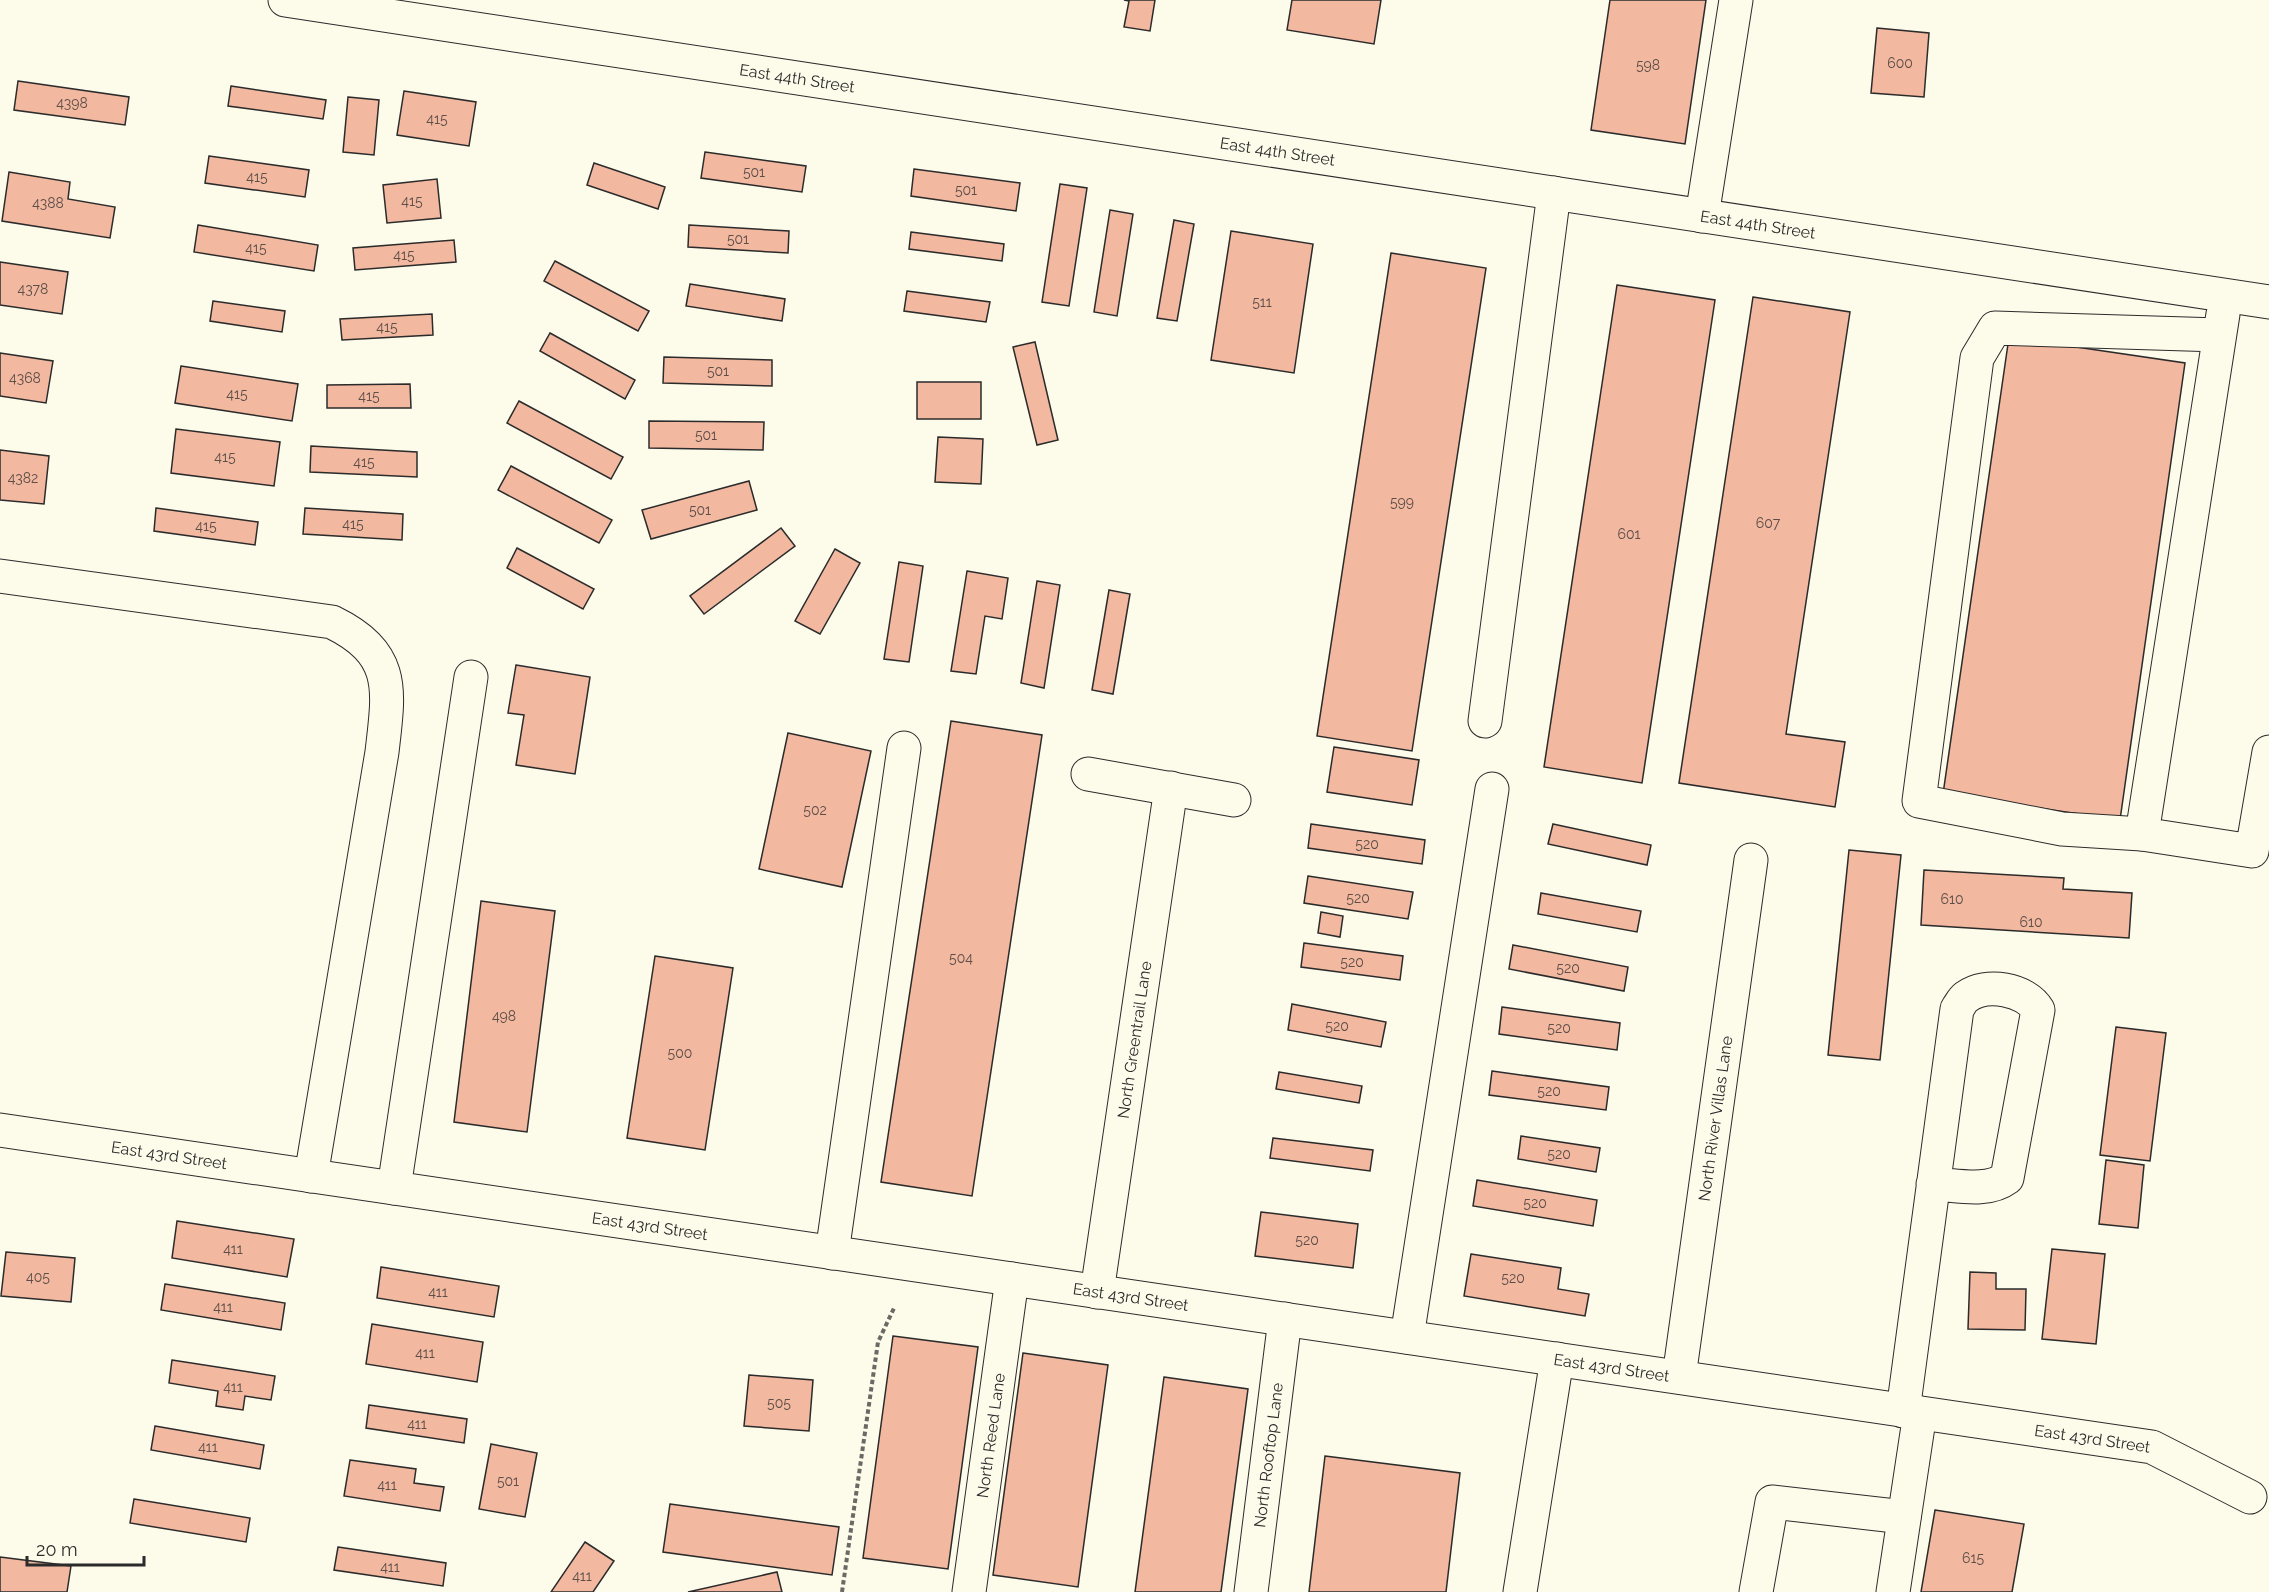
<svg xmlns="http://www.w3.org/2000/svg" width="2269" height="1592" font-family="Raleway,sans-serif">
<rect width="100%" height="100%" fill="#fdfbea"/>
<g fill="#f2b8a0" stroke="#2b2b2b" stroke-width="1.5">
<path d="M1124,0H1155L1150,31L1124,27L1129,1Z"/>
<path d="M1292,0H1381L1374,44L1287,30Z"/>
<path d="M1610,0H1706L1685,144L1591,130Z"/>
<path d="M1877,28L1929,33L1924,97L1871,93Z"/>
<path d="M18,81L129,97L125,125L14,110Z"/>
<path d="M231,86L326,100L323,119L228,106Z"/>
<path d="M404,91L476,102L469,146L397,135Z"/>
<path d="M348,97L379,100L374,155L343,152Z"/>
<path d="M705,152L806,166L802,192L701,178Z"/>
<path d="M209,156L309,170L305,197L205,183Z"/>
<path d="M594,163L665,187L658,209L587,185Z"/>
<path d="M914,169L1020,183L1016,211L911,196Z"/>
<path d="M9,172L70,182L68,199L115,207L110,238L2,221Z"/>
<path d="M437,179L441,218L387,223L383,185Z"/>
<path d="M1060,184L1087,188L1069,306L1042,302Z"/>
<path d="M1110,210L1133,214L1117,316L1094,312Z"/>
<path d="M1174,220L1194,224L1177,321L1157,318Z"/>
<path d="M198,225L318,245L314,271L194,252Z"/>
<path d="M689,225L789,231L788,253L688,247Z"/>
<path d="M1231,231L1313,244L1294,373L1211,360Z"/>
<path d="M911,232L1004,244L1002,261L909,249Z"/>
<path d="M454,240L456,262L355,270L353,248Z"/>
<path d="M1391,253L1486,268L1412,751L1317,736Z"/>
<path d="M555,261L649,311L638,331L544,281Z"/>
<path d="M0,262L68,272L62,314L0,305Z"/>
<path d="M690,284L785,299L782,321L686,306Z"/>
<path d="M1617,285L1715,300L1642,783L1544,767Z"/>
<path d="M907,291L990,302L986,322L904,311Z"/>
<path d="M1753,297L1850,312L1786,734L1845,742L1835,807L1679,783Z"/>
<path d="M213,301L285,311L282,332L210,321Z"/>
<path d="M432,314L433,335L342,340L340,319Z"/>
<path d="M550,333L635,380L625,399L540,351Z"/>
<path d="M2009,337L2185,363L2120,820L1943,794Z"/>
<path d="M1035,342L1058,440L1037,445L1013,347Z"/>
<path d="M0,353L53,361L46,403L0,396Z"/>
<path d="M664,357L772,360V386L663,383Z"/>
<path d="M181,366L298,384L292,421L175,403Z"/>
<rect x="917" y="382" width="64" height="37"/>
<path d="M410,384L411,408H327V385Z"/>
<path d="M519,401L623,457L611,479L507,423Z"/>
<path d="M649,421L764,422L763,450L649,448Z"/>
<path d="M176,429L280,442L274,486L171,473Z"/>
<path d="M938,437L983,439L981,484L935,482Z"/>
<path d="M311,446L417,452V477L310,472Z"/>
<path d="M0,450L49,456L44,504L0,500Z"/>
<path d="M511,466L612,520L599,543L498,490Z"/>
<path d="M749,481L757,510L651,539L642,510Z"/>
<path d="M156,508L258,522L255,545L154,531Z"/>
<path d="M305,508L403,514L402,540L303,534Z"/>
<path d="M781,528L795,546L704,614L690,596Z"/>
<path d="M517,548L594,589L583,609L507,568Z"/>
<path d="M835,549L860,563L820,634L795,621Z"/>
<path d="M899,562L923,566L909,662L884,659Z"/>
<path d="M967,571L1008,578L1002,619L985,616L976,674L951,671Z"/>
<path d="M1037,581L1060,585L1044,688L1021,683Z"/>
<path d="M1109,590L1130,594L1113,694L1092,690Z"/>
<path d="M516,665L590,677L575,774L516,765L524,715L508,713Z"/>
<path d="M951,721L1042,735L972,1196L881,1182Z"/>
<path d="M788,733L871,751L842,887L759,869Z"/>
<path d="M1334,747L1419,760L1412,805L1327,792Z"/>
<path d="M1311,824L1425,840L1422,864L1308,848Z"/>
<path d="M1553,824L1651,845L1647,865L1548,844Z"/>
<path d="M1849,850L1901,855L1880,1060L1828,1055Z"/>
<path d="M1924,870L2064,878L2063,889L2132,893L2129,938L1921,925Z"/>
<path d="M1308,876L1413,892L1408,919L1304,903Z"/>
<path d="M1541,893L1641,911L1637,932L1538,914Z"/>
<path d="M481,901L555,911L527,1132L454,1122Z"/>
<path d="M1321,912L1343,916L1340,937L1318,933Z"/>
<path d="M1304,943L1403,956L1400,980L1301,967Z"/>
<path d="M1513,945L1628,967L1624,991L1509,969Z"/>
<path d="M655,956L733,968L705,1150L627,1138Z"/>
<path d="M1292,1004L1386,1022L1381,1047L1288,1030Z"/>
<path d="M1502,1007L1620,1023L1617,1050L1499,1034Z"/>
<path d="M2116,1027L2166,1033L2150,1161L2100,1155Z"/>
<path d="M1492,1071L1609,1087L1606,1110L1489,1095Z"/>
<path d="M1279,1072L1362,1086L1359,1103L1276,1089Z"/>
<path d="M1521,1136L1600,1148L1596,1172L1518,1159Z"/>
<path d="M1273,1138L1373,1150L1370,1171L1270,1158Z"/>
<path d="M2106,1160L2144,1165L2138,1228L2099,1224Z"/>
<path d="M1477,1180L1597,1200L1593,1226L1473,1206Z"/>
<path d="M1261,1212L1358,1224L1353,1268L1255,1256Z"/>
<path d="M177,1221L294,1239L287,1277L172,1258Z"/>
<path d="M2052,1249L2105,1254L2096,1344L2042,1339Z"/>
<path d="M6,1252L75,1258L71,1302L1,1296Z"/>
<path d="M1471,1254L1561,1268L1558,1289L1589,1294L1585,1316L1464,1296Z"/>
<path d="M381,1267L499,1286L494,1317L377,1298Z"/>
<path d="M1970,1272L1996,1273V1289H2026L2025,1330L1968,1329Z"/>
<path d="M165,1284L285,1303L281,1330L161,1310Z"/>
<path d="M372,1324L483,1342L477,1382L366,1364Z"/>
<path d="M893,1336L978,1347L948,1569L863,1558Z"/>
<path d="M1023,1353L1108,1365L1078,1587L993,1575Z"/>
<path d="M172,1360L275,1376L271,1400L245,1396L243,1410L216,1406L218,1391L169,1383Z"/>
<path d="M749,1375L813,1380L809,1431L744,1426Z"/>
<path d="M1164,1377L1248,1389L1221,1592H1135Z"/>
<path d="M369,1405L467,1419L464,1443L366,1428Z"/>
<path d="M155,1426L264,1445L260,1469L151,1450Z"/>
<path d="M491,1444L537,1453L525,1517L479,1509Z"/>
<path d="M1325,1456L1460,1473L1446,1592H1309Z"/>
<path d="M350,1460L416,1469L414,1483L444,1487L440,1511L344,1496Z"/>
<path d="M134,1499L250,1518L246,1542L130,1523Z"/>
<path d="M670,1504L839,1527L832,1575L663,1552Z"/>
<path d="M1935,1510L2024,1524L2012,1592H1921Z"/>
<path d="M585,1542L614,1561L593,1592H551Z"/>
<path d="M338,1547L446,1563L443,1586L334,1570Z"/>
<path d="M0,1557L71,1566L67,1592H0Z"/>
<path d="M777,1572L782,1592H688Z"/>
</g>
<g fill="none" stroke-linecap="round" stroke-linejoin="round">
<g stroke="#2b2b2b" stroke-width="35">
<g id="minor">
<path id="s1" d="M285,0L2269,302"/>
<path d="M1702,216L1736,0"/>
<path d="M2223,314L2142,834L2252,851L2269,752"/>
<path d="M0,576L332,622C397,654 389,690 382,752L311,1176"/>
<path d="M1485,721L1554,193"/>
<path d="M1088,774L1234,800"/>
<path d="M2142,834L2062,829L1919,801L1977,358L1995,328L2219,335"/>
<path id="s2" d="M0,1130L2152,1447L2250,1497"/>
<path d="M394,1188L471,677"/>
<path d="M832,1253L904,748"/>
<path id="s3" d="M1097,1292L1171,788"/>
<path d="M1407,1337L1492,789"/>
<path id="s4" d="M1679,1377L1751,860"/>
<path d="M1903,1411L1957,1009C1960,1005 1962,1000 1966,997C1986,982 2026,989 2038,1010L2007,1178C1987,1193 1957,1185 1933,1184"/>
<path id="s5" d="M969,1592L1012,1279"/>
<path id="s6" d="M1251,1592L1285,1319"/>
<path d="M1520,1592L1557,1359"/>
<path d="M1756,1592L1772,1502L1904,1517"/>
<path d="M1893,1592L1920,1413"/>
</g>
</g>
<path stroke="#6a6964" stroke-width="4" stroke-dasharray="4.5 3" stroke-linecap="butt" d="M842,1592L878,1342L895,1306"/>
<use href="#minor" stroke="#fdfbea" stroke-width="33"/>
</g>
<g text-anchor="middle" stroke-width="4.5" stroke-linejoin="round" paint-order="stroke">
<g font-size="14" fill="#5d4e48">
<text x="1900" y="68">600</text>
<text x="1648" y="70">598</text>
<text x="72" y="108">4398</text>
<text x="437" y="124">415</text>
<text x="754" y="177">501</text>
<text x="257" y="182">415</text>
<text x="966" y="195">501</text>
<text x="412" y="206">415</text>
<text x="48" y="208">4388</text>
<text x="738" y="244">501</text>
<text x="256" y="253">415</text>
<text x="404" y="260">415</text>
<text x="33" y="294">4378</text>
<text x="1262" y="307">511</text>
<text x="387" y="332">415</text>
<text x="718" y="376">501</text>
<text x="25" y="383">4368</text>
<text x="237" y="399">415</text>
<text x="369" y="401">415</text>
<text x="706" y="440">501</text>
<text x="225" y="462">415</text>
<text x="364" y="467">415</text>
<text x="23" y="483">4382</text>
<text x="1402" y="507">599</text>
<text x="700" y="515">501</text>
<text x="1768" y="528">607</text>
<text x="353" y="529">415</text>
<text x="206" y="531">415</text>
<text x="1629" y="539">601</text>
<text x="815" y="815">502</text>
<text x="1367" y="849">520</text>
<text x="1358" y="903">520</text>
<text x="1952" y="904">610</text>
<text x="2031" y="927">610</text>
<text x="961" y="963">504</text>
<text x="1352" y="967">520</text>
<text x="1568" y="973">520</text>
<text x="504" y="1021">498</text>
<text x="1337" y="1031">520</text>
<text x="1559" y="1033">520</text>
<text x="680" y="1058">500</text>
<text x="1549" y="1096">520</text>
<text x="1559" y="1159">520</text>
<text x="1535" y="1208">520</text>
<text x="1307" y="1245">520</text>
<text x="233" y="1254">411</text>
<text x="38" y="1282">405</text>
<text x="1513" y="1283">520</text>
<text x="438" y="1297">411</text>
<text x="223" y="1312">411</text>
<text x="425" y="1358">411</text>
<text x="233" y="1392">411</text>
<text x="779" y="1408">505</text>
<text x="417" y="1429">411</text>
<text x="208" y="1452">411</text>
<text x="508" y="1486">501</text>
<text x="387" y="1490">411</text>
<text x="1973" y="1563">615</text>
<text x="390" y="1572">411</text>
<text x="582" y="1581">411</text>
</g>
<g font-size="16" fill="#2b2b2b" stroke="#fdfbea">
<text dy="6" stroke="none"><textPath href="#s1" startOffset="518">East 44th Street</textPath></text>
<text dy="6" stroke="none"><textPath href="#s1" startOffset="1004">East 44th Street</textPath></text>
<text dy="6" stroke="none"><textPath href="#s1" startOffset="1490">East 44th Street</textPath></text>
<text dy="6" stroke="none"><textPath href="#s3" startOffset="255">North Greentrail Lane</textPath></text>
<text dy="6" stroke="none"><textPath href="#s4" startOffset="261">North River Villas Lane</textPath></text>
<text dy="6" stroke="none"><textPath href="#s2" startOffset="171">East 43rd Street</textPath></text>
<text dy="6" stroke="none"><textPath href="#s2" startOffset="657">East 43rd Street</textPath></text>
<text dy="6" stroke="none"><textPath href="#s2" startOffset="1143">East 43rd Street</textPath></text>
<text dy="6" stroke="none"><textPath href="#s2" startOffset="1629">East 43rd Street</textPath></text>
<text dy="6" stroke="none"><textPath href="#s5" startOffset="158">North Reed Lane</textPath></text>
<text dy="6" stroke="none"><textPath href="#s2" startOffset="2115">East 43rd Street</textPath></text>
<text dy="6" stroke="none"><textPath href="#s6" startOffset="138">North Rooftop Lane</textPath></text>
</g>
</g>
<path d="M27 1556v9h117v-9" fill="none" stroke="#2b2b2b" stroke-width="3"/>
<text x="36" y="1556" font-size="18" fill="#2b2b2b" stroke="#fdfbea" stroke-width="4.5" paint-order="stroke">20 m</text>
</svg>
